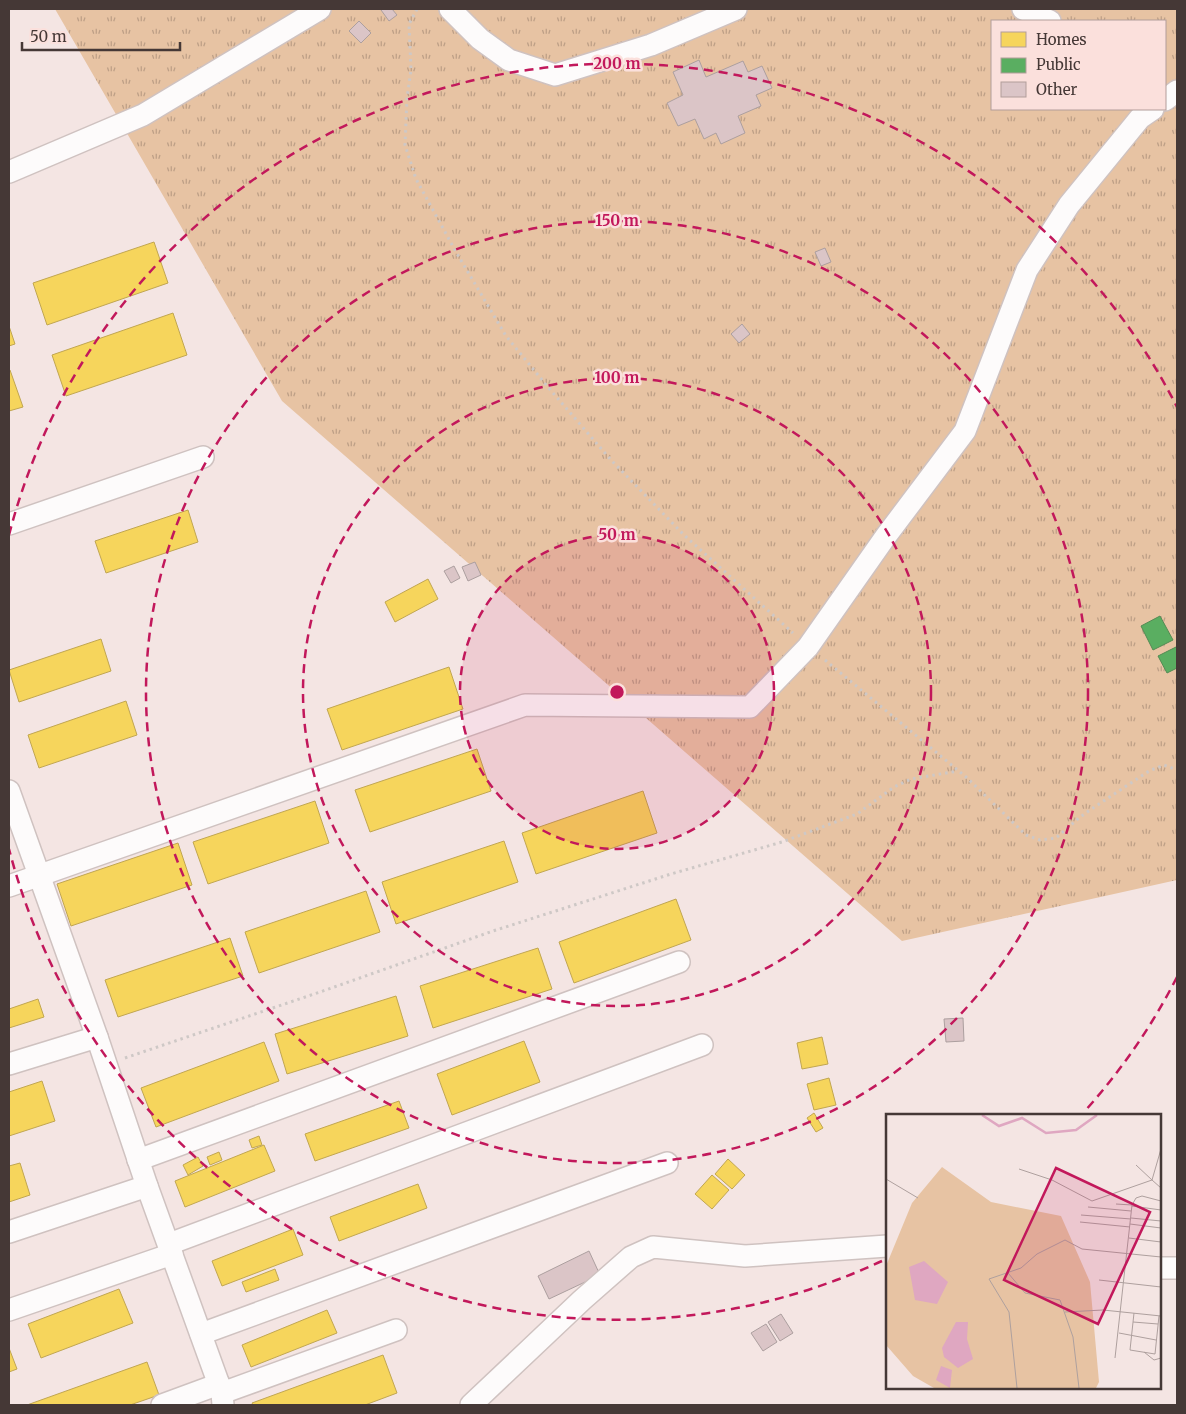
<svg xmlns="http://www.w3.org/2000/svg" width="1186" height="1414" font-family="Merriweather,serif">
<defs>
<pattern id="grass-tufts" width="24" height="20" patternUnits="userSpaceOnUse" patternTransform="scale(1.25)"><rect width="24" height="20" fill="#e7c3a3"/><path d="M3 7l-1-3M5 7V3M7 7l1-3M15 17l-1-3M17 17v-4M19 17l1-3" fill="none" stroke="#bd9f86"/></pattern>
</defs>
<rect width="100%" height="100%" fill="#f4e5e3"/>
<path fill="url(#grass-tufts)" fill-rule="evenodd" d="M55,9H1177V880L902,941L282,401ZM992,21H1165V109H992Z"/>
<g fill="#f6d55c" stroke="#c1a651">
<path d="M154,242L168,283L47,325L33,283Z"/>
<path d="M173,313L187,355L66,396L52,355Z"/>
<path d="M9,326L15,344L9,346Z"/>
<path d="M10,370L23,407L9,411V371Z"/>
<path d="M188,510L198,542L106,573L95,541Z"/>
<path d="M428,579L438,599L395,622L385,602Z"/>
<path d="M101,639L111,671L19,702L9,670Z"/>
<path d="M449,667L463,709L342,750L327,709Z"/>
<path d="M126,701L137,735L39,768L28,735Z"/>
<path d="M477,749L491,791L370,832L355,790Z"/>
<path d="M643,791L657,833L536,874L522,833Z"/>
<path d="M315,801L329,843L208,884L193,842Z"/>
<path d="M504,841L518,882L396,924L382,882Z"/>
<path d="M178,843L192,885L71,926L57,884Z"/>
<path d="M366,891L380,932L259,973L245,932Z"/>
<path d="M676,899L691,940L574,983L559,942Z"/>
<path d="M230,938L243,976L118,1017L105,980Z"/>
<path d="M538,948L552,989L433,1028L420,986Z"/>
<path d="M396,996L408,1036L287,1074L275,1034Z"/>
<path d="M38,999L44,1017L9,1028V1009Z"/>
<path d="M822,1037L828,1064L802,1069L797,1043Z"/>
<path d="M524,1041L540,1082L452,1115L437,1074Z"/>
<path d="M264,1042L279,1081L156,1127L141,1088Z"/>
<path d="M829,1078L836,1105L814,1110L807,1084Z"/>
<path d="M42,1081L55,1121L9,1136V1092Z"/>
<path d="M399,1101L409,1128L315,1161L305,1134Z"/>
<path d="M814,1113L823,1128L816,1132L807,1118Z"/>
<path d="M259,1136L262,1145L252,1148L249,1140Z"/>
<path d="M264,1145L275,1171L185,1207L175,1181Z"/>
<path d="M219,1152L222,1160L210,1165L207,1157Z"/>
<path d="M198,1157L203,1166L188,1175L183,1165Z"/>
<path d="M728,1159L745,1175L732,1189L715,1174Z"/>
<path d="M20,1163L30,1195L9,1202V1166Z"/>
<path d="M712,1175L729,1190L712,1209L695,1194Z"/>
<path d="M418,1184L427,1208L339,1241L330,1217Z"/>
<path d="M293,1229L303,1255L222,1286L212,1261Z"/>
<path d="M275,1269L279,1280L246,1292L242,1282Z"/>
<path d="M119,1289L133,1323L41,1358L28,1324Z"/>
<path d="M327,1310L337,1333L251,1367L242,1345Z"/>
<path d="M9,1348L17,1369L9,1372Z"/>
<path d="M383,1355L397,1393L365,1405H253L252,1403Z"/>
<path d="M147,1362L159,1395L130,1405H27Z"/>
</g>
<g fill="#5aae61" stroke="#548b54">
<path d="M1160,616L1173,640L1153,650L1141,626Z"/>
<path d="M1176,647L1177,649V668L1167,673L1158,656Z"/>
</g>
<g fill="#dbc5c7" stroke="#ac9f9f">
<path d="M383,9H392L397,15L389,21L381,10Z"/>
<path d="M359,21L371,33L361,43L349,31Z"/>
<path d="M699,60L706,77L743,61L748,72L762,66L772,88L756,95L761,106L738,116L745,133L721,144L716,133L704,139L695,119L678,126L667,103L683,95L673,72Z"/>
<path d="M825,248L831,262L821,266L815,252Z"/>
<path d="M742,324L750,334L739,343L731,334Z"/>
<path d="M475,562L481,575L468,581L462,567Z"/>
<path d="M454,566L460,578L451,583L444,571Z"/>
<path d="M963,1018L964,1041L946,1042L944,1019Z"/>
<path d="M589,1251L600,1275L549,1299L538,1276Z"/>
<path d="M781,1314L793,1333L780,1341L768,1322Z"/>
<path d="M766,1324L777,1342L763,1351L751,1333Z"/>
</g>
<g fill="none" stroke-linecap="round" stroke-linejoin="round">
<g stroke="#cfc2c0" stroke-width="24">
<g id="minor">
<path d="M450,9L480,39L509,60L555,75L651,45L736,9"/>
<path d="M1023,9L1050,21"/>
<path d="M1165,100L1177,91"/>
<path d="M9,172L143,115L320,9"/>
<path d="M9,524L203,457"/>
<path d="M9,791L97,1037L147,1186L222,1393L223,1405"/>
<path d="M9,886L525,705L750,707L808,647L886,536L965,431L1027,270L1069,205L1140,118L1153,109"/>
<path d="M9,1064L97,1037"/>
<path d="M138,1160L679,962"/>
<path d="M9,1232L147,1186"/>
<path d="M169,1244L702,1045"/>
<path d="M1160,1268H1177"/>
<path d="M9,1310L172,1254"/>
<path d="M201,1334L667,1163"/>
<path d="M222,1393L396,1330"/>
<path d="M162,1405L219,1384"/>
<path d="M471,1405L582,1300L631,1257L653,1247L745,1256L887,1246"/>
</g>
</g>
<g stroke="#cec8c6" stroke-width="3" stroke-dasharray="2.5 4" stroke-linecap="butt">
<path d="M417,9L409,24L411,70L407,98L405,145L416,179L456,252L506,336L547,386L611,460L684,535L793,633"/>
<path d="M825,660L966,777L1026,835L1040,840L1056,838L1080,817L1096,806L1149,771L1164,765L1177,770"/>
<path d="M125,1058L320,992L493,931L671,874L782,842L857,814L894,787L911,779L958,771"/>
</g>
<use href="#minor" stroke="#fdfbfb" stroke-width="21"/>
</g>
<circle cx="617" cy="692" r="157" fill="#c2185b" fill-opacity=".12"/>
<g fill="none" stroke="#c2185b" stroke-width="2.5" stroke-dasharray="9 6">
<circle cx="617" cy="692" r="157"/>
<circle cx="617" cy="692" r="314"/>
<circle cx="617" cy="692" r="471"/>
<path d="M1177 977A628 628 0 0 1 1084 1112M882 1261A628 628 0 0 1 9 849M9 535A628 628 0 0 1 1177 407"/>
</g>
<g transform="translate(886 1114)">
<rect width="275" height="275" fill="#f4e5e3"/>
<path d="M56,53L105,88L175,102L204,168L213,268L210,274H48L27,262L0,231V152L26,89Z" fill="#e7c3a3"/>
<path d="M38,147L62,168L51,190L29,186L23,153ZM70,208H82L81,225L87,245L72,254L58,243L56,234ZM55,252L66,256L64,274L50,266Z" fill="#dfa7c1"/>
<path fill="none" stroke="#dfa7c1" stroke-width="2.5" d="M96,1L113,12L136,4L160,19L190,16L211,1"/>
<path fill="none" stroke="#aea09e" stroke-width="1" d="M250,51L266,66L275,35M133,55L166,66L206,87L266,66L275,74M0,65L32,84M230,90L246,91M246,92L275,96M202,93L245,97M195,101L245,105M245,104L275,107M194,108L244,113M244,110L275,114M243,124L275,128M122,159L139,179L174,186L187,223L193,274M213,166L275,173M179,198L217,196L275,202M248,199L244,236L269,240L273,202M247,208L272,210M233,219L270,226M258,238L268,246L275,244M229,244L246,91L250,84L256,82L275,87M131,274L123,198L103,165L135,154L151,140L179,126L196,135L275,143"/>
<path fill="#c2185b" fill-opacity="0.15" stroke="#c2185b" stroke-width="2.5" d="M170,54L264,98L212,210L118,166Z"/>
<rect width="275" height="275" fill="none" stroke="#453836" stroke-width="2.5"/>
</g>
<circle cx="617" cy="692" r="8" fill="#c2185b" stroke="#fbe0dc" stroke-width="2.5"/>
<g font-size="15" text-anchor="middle" font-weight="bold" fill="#c2185b" stroke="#fbe0dc" stroke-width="5" stroke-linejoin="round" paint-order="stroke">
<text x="617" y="69">200 m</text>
<text x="617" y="226">150 m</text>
<text x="617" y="383">100 m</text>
<text x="617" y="540">50 m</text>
</g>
<rect width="1186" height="1414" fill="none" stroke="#453836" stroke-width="20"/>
<rect x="991" y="20" width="175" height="90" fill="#fbe0dc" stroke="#b29d9a"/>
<rect x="1001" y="32" width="25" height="15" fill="#f6d55c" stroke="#b29d9a"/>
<text x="1036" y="45" font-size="15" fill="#453836">Homes</text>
<rect x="1001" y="58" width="25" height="15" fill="#5aae61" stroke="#b29d9a"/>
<text x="1036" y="70" font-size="15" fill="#453836">Public</text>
<rect x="1001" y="82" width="25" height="15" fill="#dbc5c7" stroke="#b29d9a"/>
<text x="1036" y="95" font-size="15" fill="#453836">Other</text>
<path d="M22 42v8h158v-8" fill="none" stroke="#453836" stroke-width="2.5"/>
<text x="30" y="42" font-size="15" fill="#453836" stroke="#fbe0dc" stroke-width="4" paint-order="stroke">50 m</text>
</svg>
